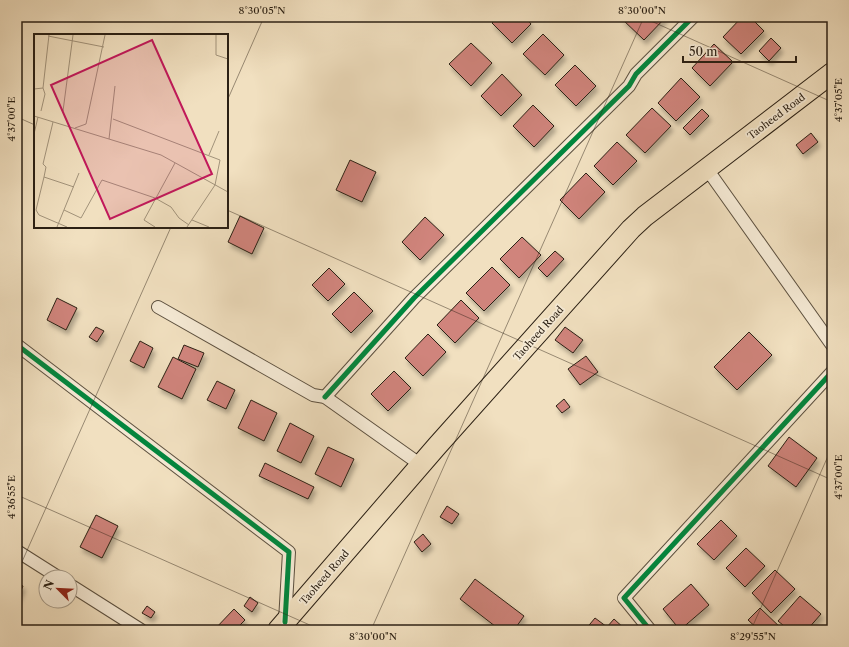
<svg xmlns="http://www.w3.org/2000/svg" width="849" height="647" font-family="'Libre Caslon Text',serif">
<defs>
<filter id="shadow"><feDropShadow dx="2.5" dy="4.5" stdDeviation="2" flood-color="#0004"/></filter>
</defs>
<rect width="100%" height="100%" fill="#f1e0c0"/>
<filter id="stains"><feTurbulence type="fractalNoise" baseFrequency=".005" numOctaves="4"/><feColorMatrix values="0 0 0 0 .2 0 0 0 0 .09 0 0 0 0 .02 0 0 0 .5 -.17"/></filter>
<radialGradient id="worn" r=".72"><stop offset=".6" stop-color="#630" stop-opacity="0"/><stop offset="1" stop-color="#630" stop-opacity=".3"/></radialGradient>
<g fill="#d0847c" stroke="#2b2014" filter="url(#shadow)">
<path d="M498,17H525L531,24L512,43L492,23Z"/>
<path d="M624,17H666L644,40L622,19Z"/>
<path d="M742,17H750L764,31L741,54L723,37Z"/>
<path d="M543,34L564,55L545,75L523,54Z"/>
<path d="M771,38L781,48L769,61L759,51Z"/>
<path d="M471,43L492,63L471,86L449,64Z"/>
<path d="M714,44L733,62L710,86L692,68Z"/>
<path d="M575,65L596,86L576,106L555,85Z"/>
<path d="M502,74L522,95L501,116L481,96Z"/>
<path d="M681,78L700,97L676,121L658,103Z"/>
<path d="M533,105L554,126L534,147L513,126Z"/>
<path d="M652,108L671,126L645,153L626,135Z"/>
<path d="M702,109L709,116L690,135L683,128Z"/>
<path d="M811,133L818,142L803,154L796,145Z"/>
<path d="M617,142L637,161L613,185L594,166Z"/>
<path d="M350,160L376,172L362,202L336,190Z"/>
<path d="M586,173L605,192L579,219L560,200Z"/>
<path d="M240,216L264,228L252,254L228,242Z"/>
<path d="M425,217L444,235L420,260L402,242Z"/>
<path d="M522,237L541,255L519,278L500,259Z"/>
<path d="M555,251L564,259L547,277L538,268Z"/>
<path d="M492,267L510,285L484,311L466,293Z"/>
<path d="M329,268L345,284L328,301L312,285Z"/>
<path d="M354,292L373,311L351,333L332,314Z"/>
<path d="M57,298L77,308L66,330L47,320Z"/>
<path d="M461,300L479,318L455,343L437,325Z"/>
<path d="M96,327L104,331L97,342L89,337Z"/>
<path d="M565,327L583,340L573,353L555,340Z"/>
<path d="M749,332L772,355L737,390L714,367Z"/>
<path d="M428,334L446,352L423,376L405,358Z"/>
<path d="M140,341L153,348L144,368L130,361Z"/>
<path d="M184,345L204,353L198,367L178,359Z"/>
<path d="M586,356L598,372L580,385L568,369Z"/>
<path d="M173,357L196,369L182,399L158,387Z"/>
<path d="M394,371L411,388L388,411L371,394Z"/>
<path d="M217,381L235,390L226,409L207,400Z"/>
<path d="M564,399L570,407L562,413L556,406Z"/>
<path d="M251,400L277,413L264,441L238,428Z"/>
<path d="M290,423L314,436L301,463L277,451Z"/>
<path d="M789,437L817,458L796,487L768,466Z"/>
<path d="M328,447L354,459L341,487L315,474Z"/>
<path d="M265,463L314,487L308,499L259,476Z"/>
<path d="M447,506L459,514L452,524L440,517Z"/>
<path d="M96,515L118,526L102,558L80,547Z"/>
<path d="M721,520L737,536L714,560L697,544Z"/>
<path d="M423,534L431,544L422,552L414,542Z"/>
<path d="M746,548L765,566L745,587L726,568Z"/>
<path d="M775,570L795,589L771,613L752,593Z"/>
<path d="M475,579L524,616L514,630H500L460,599Z"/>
<path d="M17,583L23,586L17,600Z"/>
<path d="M691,584L709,605L680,630L663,609Z"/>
<path d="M800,596L821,614L807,630H789L778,621Z"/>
<path d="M250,597L258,603L252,612L244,606Z"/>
<path d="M147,606L155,612L151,618L142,613Z"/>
<path d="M760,608L783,630H759L748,620Z"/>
<path d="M234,609L245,620L235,630H214Z"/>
<path d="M595,618L607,627L614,619L626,630H585Z"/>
</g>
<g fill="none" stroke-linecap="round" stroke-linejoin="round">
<g stroke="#5c503f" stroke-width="14">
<g id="minor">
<path d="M707,169L832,345"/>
<path d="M158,307L313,395L325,397L421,465"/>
<path d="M17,345L289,552L285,621"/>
<path d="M325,397L414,298L629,86L636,74L693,17"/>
<path d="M17,551L58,577"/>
<path d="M70,585L141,630"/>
<path d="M650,630L624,598L832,372"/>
</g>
</g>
<g stroke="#2b2014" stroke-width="22">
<path id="primary" d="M278,630L437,446L631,229L645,216L832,73"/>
</g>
<use href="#minor" stroke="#f6ebd6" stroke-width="12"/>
<use href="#primary" stroke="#f1e0c0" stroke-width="20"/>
<g stroke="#f6ebd6" stroke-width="8">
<g id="cycleway">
<path d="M17,345L289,552L285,622"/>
<path d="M325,397L414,298L629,86L636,74L693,17"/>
<path d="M650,630L624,598L832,372"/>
</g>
</g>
<use href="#cycleway" stroke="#00873e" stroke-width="5"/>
</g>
<path fill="none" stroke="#2b2014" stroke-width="1" stroke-opacity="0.45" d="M642,17L832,102M227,101L264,17M17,117L35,125M227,210L832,480M17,495L321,630M17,573L171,227M371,630L644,17M751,630L832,447"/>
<g text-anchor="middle" stroke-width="3.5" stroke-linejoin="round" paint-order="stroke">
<g font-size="10" fill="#2b2014" stroke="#f6ebd6">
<text transform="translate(776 116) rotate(-37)" y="4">Taoheed Road</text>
<text transform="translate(538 333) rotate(-48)" y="4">Taoheed Road</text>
<text transform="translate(324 577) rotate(-49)" y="4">Taoheed Road</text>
</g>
</g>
<g transform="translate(34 34)">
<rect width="194" height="194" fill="#f1e0c0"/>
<path fill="none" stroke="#a2937b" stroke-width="1" d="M182,1V21L194,25M14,2L70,13M0,55L9,54L15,1M7,77L11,60L9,54M29,77L39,1M0,82L127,121L194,158M79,85L186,126L181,151L153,193M19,88L9,130L12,133L10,143L2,176L5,181L33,193M41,94L52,90L71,1M0,100L4,83M75,105L81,52M175,121L185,97M10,143L40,153M30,176L47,184L68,146L121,164L137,173L145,184L155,191M158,186L175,193M23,193L45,139M121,193L110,186L141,129"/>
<path fill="#c2185b" fill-opacity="0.15" stroke="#c2185b" stroke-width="2" d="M118,6L178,140L76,185L17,51Z"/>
<rect width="194" height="194" fill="none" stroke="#2b2014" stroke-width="2"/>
</g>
<rect width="849" height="647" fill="none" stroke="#f1e0c0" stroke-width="44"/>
<g transform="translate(58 589) rotate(294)"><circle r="19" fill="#f6ebd6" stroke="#a59a88"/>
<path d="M0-3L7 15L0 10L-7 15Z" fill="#8f2418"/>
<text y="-6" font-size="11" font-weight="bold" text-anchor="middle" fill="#2b2014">N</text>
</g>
<path d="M683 56v6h113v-6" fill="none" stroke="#2b2014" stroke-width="2"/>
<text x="689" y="56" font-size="12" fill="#2b2014" stroke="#f6ebd6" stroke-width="3" paint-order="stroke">50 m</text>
<rect x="22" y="22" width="805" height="603" fill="none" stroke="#2b2014" stroke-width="1.5"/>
<g font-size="10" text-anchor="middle" fill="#2b2014">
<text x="262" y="14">8°30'05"N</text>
<text x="642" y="14">8°30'00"N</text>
<text transform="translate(838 100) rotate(-90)" y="4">4°37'05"E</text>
<text transform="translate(11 119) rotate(-90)" y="4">4°37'00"E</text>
<text transform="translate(838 477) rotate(-90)" y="4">4°37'00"E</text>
<text transform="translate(11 497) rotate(-90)" y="4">4°36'55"E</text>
<text x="373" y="640">8°30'00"N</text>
<text x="753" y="640">8°29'55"N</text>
</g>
<rect width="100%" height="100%" filter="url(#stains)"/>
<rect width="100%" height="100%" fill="url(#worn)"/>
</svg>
